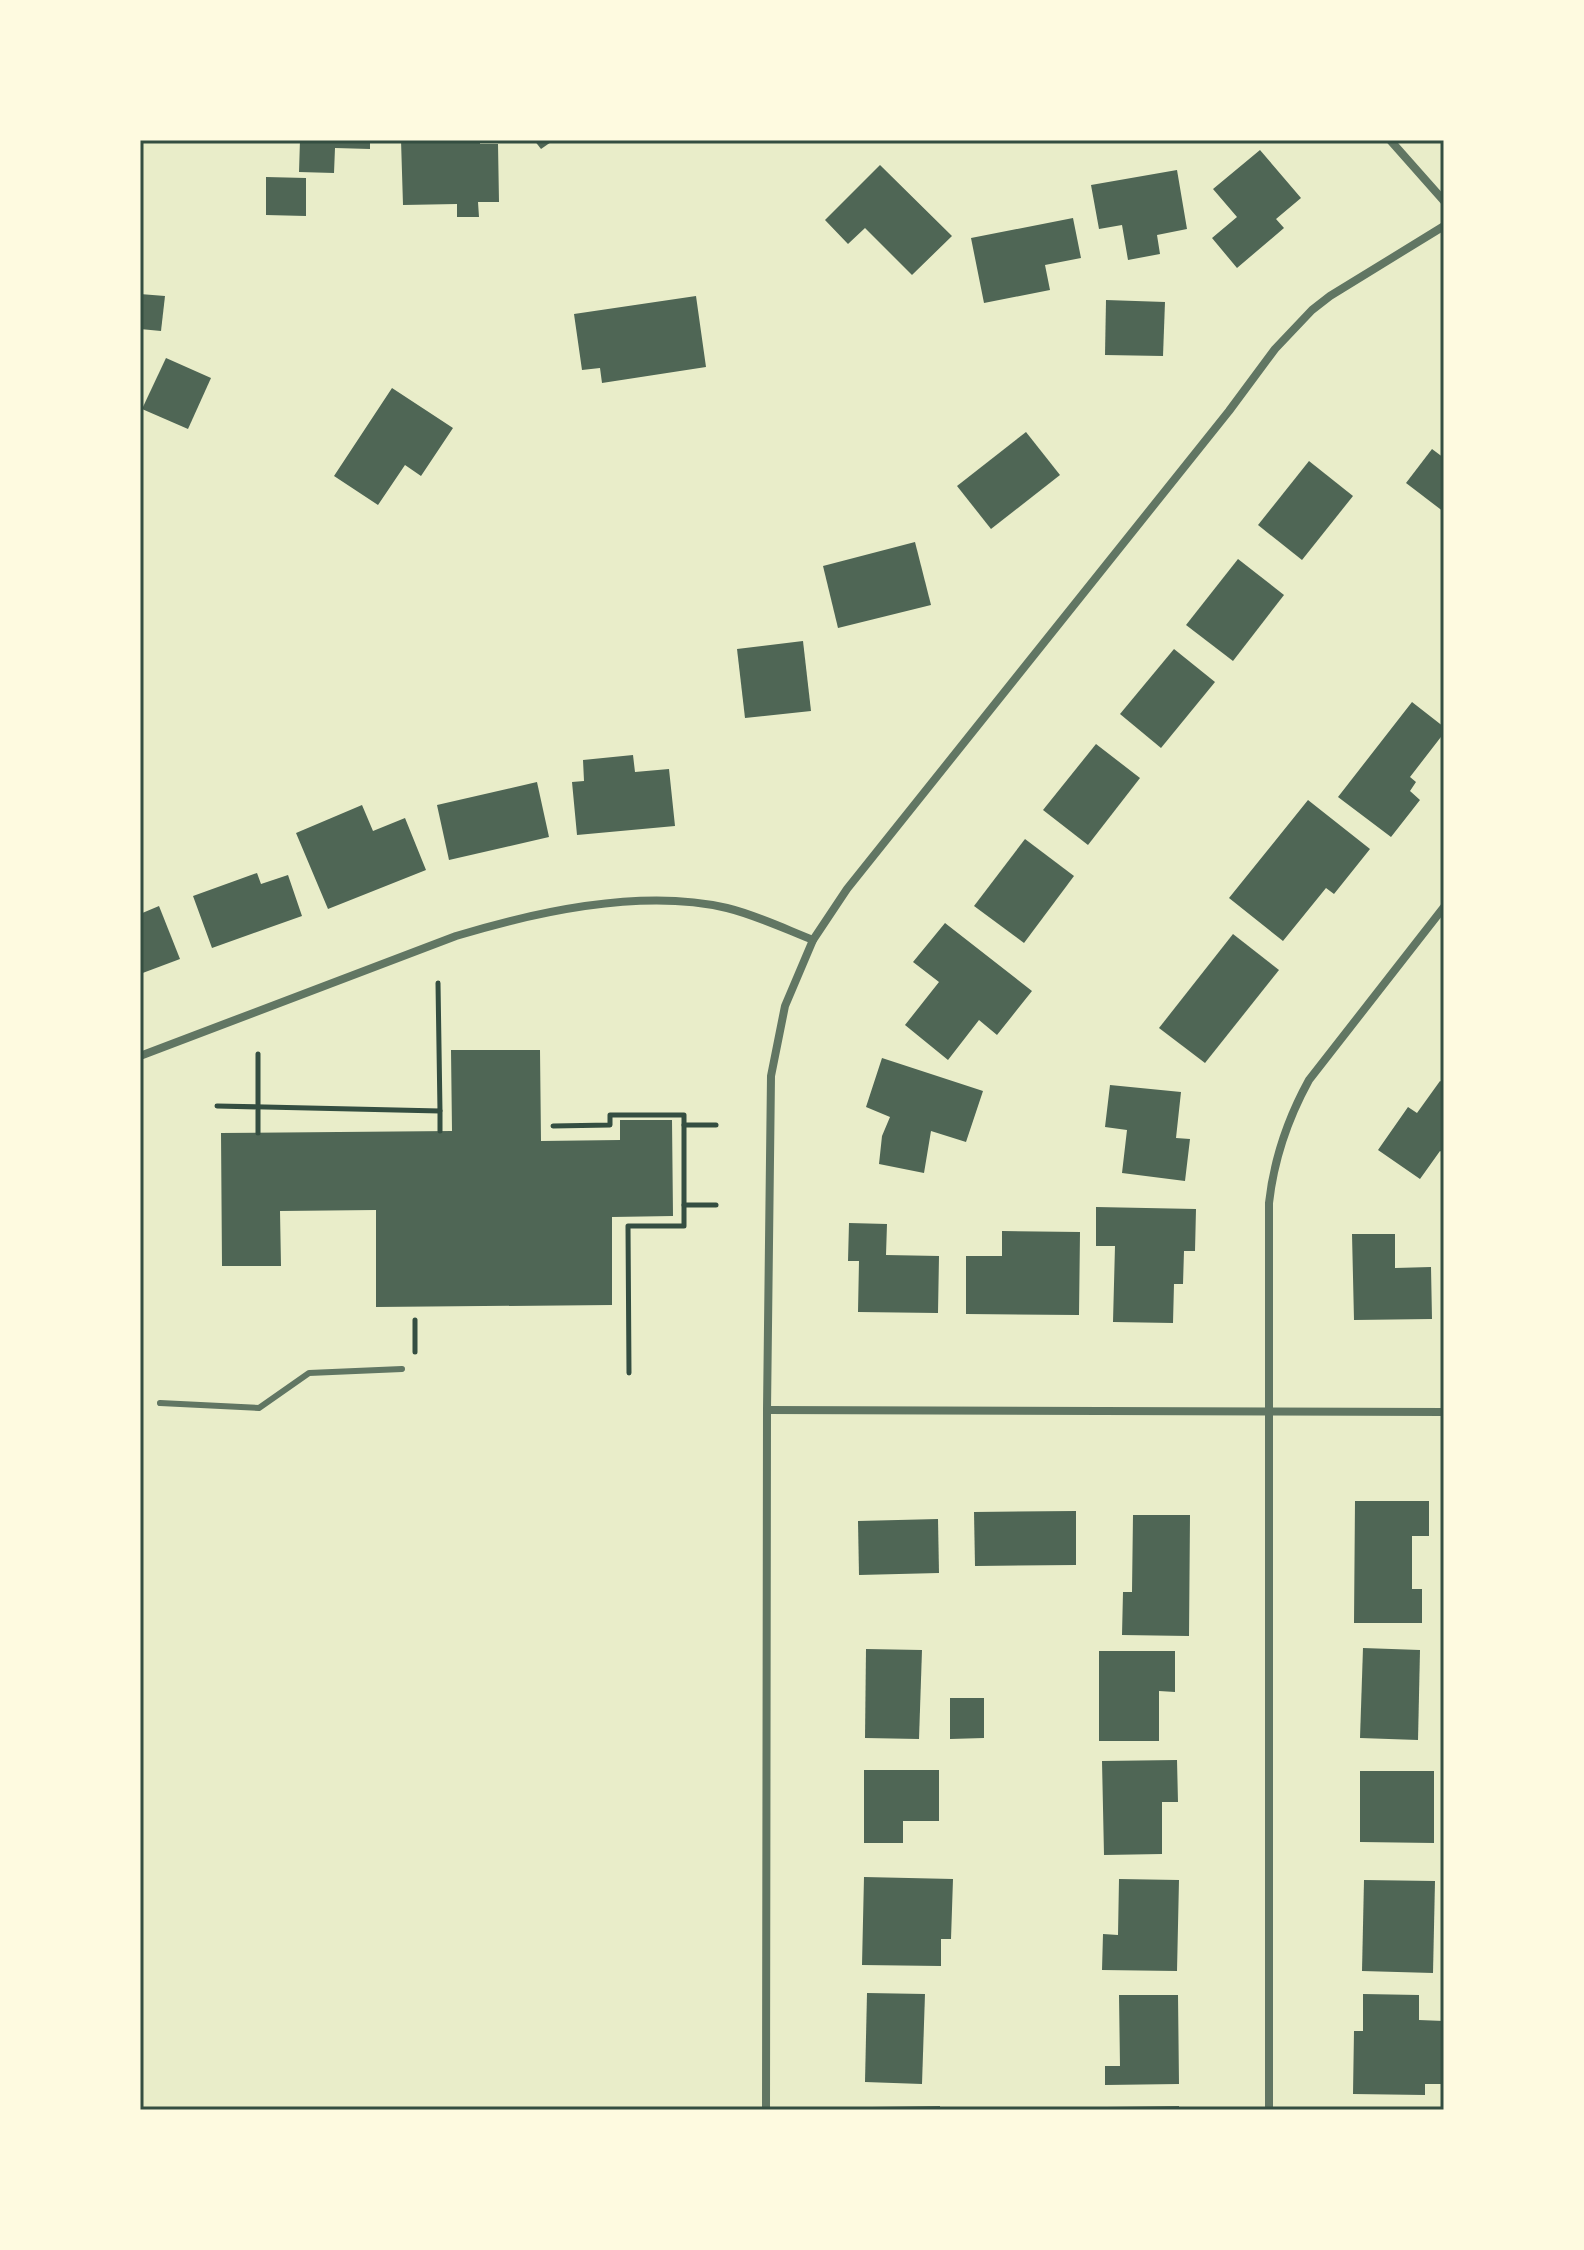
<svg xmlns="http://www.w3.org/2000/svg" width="1584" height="2250" font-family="'DM Sans',sans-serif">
<rect width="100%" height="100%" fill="#e9edc9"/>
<g fill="#4f6655">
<path d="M300,140H370V149L335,148L334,173L299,172Z"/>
<path d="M401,140H480V144H498L499,202H478L479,217H457V204L403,205Z"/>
<path d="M534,140H554L541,149Z"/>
<path d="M1260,150L1301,198L1276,219L1284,228L1237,268L1212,238L1237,217L1213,189Z"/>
<path d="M880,165L952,236L912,275L865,228L848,244L825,220Z"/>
<path d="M1177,170L1187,229L1157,235L1160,254L1128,260L1122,225L1099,229L1091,185Z"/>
<path d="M266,177L306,178V216L266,215Z"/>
<path d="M1073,218L1081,258L1045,265L1050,290L984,303L971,238Z"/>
<path d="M140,294L165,296L161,331L140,329Z"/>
<path d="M696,296L706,367L602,383L600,368L582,370L574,314Z"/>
<path d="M1106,300L1165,302L1163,356L1105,355Z"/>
<path d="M166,358L211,378L188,429L142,409Z"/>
<path d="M392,388L453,428L421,476L405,465L378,505L334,476Z"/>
<path d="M1026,432L1060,475L991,529L957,486Z"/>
<path d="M1432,449L1444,458V512L1406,483Z"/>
<path d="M1309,461L1353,496L1302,560L1258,525Z"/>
<path d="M915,542L931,605L838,628L823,566Z"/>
<path d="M1238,559L1284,595L1233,661L1186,625Z"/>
<path d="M803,641L811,711L745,718L737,649Z"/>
<path d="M1174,649L1215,682L1161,748L1120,714Z"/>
<path d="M1412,702L1444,727V733L1410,777L1416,782L1410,791L1420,800L1391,837L1338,797Z"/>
<path d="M1096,744L1140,778L1088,845L1043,810Z"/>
<path d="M633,755L635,772L669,769L675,826L577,835L572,782L584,781L583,760Z"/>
<path d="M537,782L549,837L449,860L437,805Z"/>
<path d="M1308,800L1370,849L1334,894L1326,888L1283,941L1229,898Z"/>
<path d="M362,805L373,831L405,818L426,870L328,909L296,833Z"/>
<path d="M1025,839L1074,876L1024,943L974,906Z"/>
<path d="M257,873L261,884L288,875L302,916L212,948L193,896Z"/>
<path d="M159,906L180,959L140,974V914Z"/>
<path d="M945,923L1032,991L997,1035L979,1020L948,1060L905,1025L939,982L913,962Z"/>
<path d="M1233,934L1279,970L1205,1063L1159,1028Z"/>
<path d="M451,1050H540L541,1141L620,1140V1120H672L673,1216L612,1217V1305L376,1307V1210L280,1211L281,1266H222L221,1133L452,1131Z"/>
<path d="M882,1058L983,1091L966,1142L931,1131L924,1173L879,1164L882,1136L890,1117L866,1107Z"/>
<path d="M1440,1081L1444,1083V1153L1440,1151L1420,1179L1378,1150L1408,1107L1417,1113Z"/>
<path d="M1110,1085L1181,1092L1176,1138L1190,1139L1185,1181L1122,1173L1127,1130L1105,1127Z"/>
<path d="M1096,1207L1196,1209L1195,1251H1184L1183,1284H1174L1173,1323L1113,1322L1115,1246H1096Z"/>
<path d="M849,1223L887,1224L886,1255L939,1256L938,1313L858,1312L859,1261H848Z"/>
<path d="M1002,1231L1080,1232L1079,1315L966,1314V1256H1002Z"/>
<path d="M1352,1234H1395V1268L1431,1267L1432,1319L1354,1320Z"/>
<path d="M1355,1501H1429V1536H1412V1589H1422V1623H1354Z"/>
<path d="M1076,1511V1565L975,1566L974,1512Z"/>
<path d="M1133,1515H1190L1189,1636L1122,1635L1123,1592H1132Z"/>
<path d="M938,1519L939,1573L859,1575L858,1521Z"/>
<path d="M1363,1648L1420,1650L1418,1740L1360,1738Z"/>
<path d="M866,1649L922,1650L919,1739L865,1738Z"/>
<path d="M1099,1651H1175V1692L1159,1691V1741H1099Z"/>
<path d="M950,1698H984V1738L950,1739Z"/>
<path d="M1177,1760L1178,1802H1162V1854L1104,1855L1102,1761Z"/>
<path d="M864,1770H939V1821H903V1843H864Z"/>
<path d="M1360,1771H1434V1843L1360,1842Z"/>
<path d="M864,1877L953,1879L951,1939H941V1966L862,1965Z"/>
<path d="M1119,1879L1179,1880L1177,1971L1102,1970L1103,1934L1118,1935Z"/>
<path d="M1364,1880L1435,1881L1433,1973L1362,1971Z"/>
<path d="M867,1993L925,1994L922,2084L865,2082Z"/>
<path d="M1363,1994L1419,1995V2020L1444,2021V2084H1425V2095L1353,2094L1354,2031H1363Z"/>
<path d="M1119,1995H1178L1179,2084L1105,2085V2066H1120Z"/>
<path d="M940,2106V2110H872V2107Z"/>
<path d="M1179,2106V2110H1107V2107Z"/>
</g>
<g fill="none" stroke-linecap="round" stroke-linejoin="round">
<g stroke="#344e41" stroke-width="5">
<path d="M258,1054V1133"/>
<path d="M217,1106L440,1111L438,983"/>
<path d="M440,1111V1131"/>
<path d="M684,1125H716"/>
<path d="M553,1126L610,1125V1115H684V1226H628L629,1373"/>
<path d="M684,1205H716"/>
<path d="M415,1320V1352"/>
</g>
<path stroke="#617663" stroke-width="6" d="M160,1403L259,1408L309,1373L402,1369"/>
<g stroke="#617663" stroke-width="8">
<path d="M1390,140L1444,201"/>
<path d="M140,1056L456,936C538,911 642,888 727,908C756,915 785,929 813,940"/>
<path d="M767,1410L1444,1412"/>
<path d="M766,2110L767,1410L771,1076L785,1006L813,940L847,889L1229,411L1275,349L1312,310L1330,296L1444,226"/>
<path d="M1269,2110V1203C1274,1158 1287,1120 1309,1080L1444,907"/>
</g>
</g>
<rect width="1584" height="2250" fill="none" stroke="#fefae0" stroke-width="284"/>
<rect x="142" y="142" width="1300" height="1966" fill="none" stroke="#344e41" stroke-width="3"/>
</svg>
